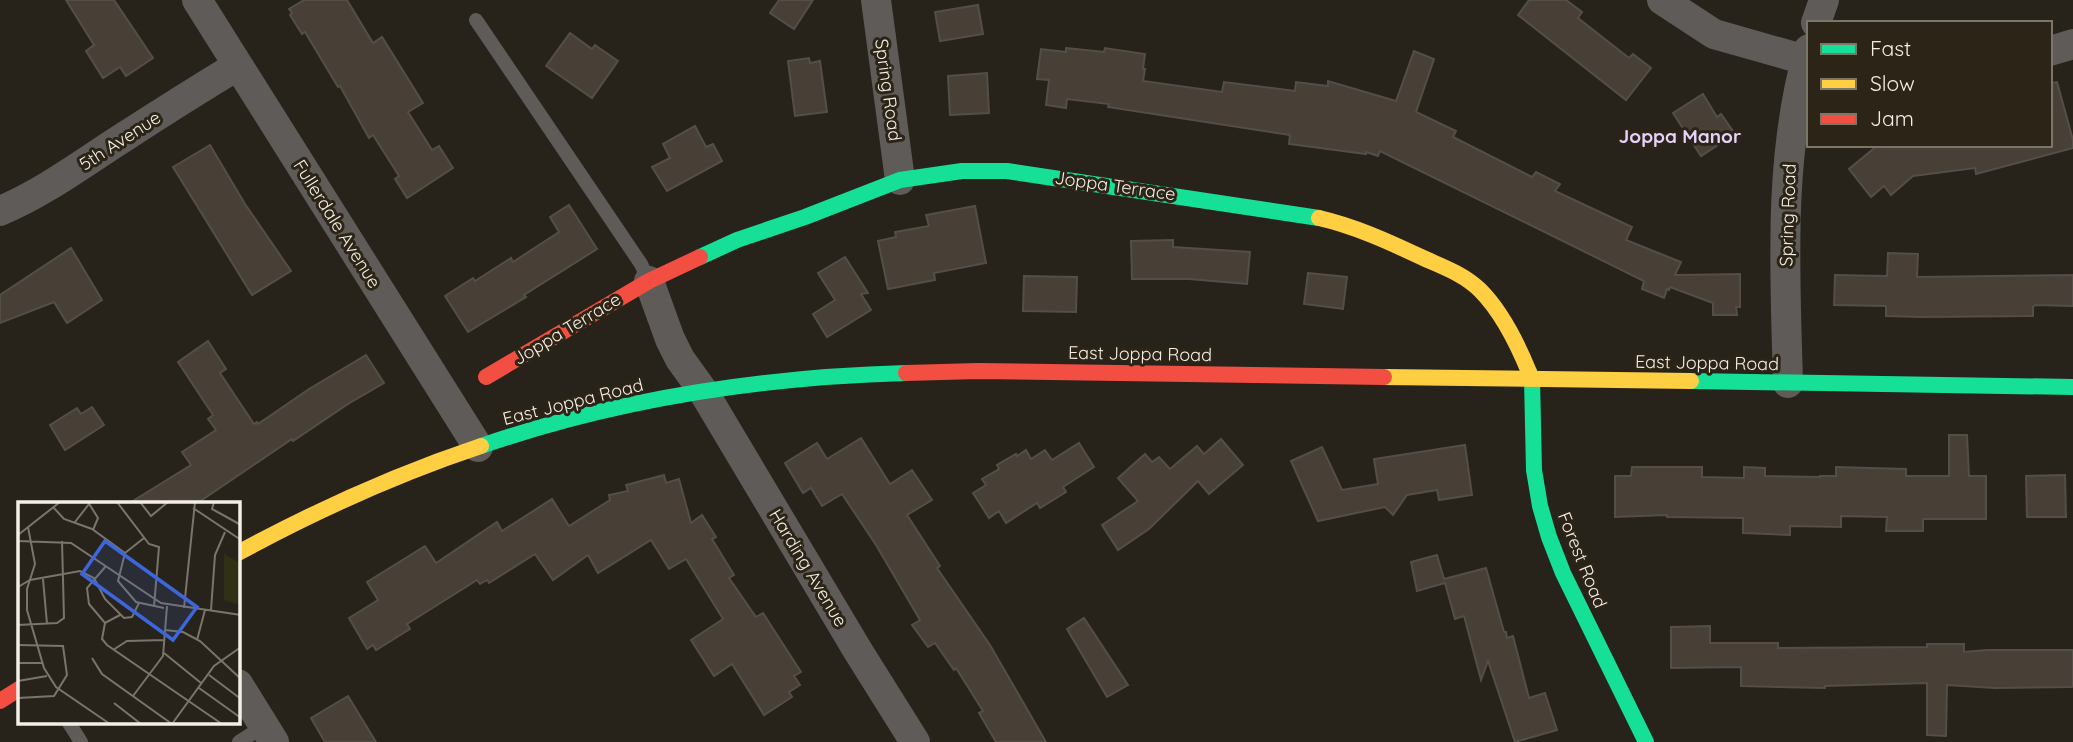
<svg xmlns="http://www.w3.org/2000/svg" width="2073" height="742" font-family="Quicksand,sans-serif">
<rect width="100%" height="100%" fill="#27231b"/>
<g fill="#484037" stroke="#534e48" stroke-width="2">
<path d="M66,0H114L153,58L126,76L120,67L103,78L86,51L94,45Z"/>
<path d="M304,0H347L373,43L382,37L423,103L408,112L432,150L439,146L453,168L407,198L395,179L399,176L373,135L369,138L340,86L338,87L305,32L302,34L290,15L292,13L289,9Z"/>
<path d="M779,0H813L794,29L770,13Z"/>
<path d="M1529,0H1566L1582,12L1578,18L1629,58L1633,54L1651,68L1626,100L1518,15Z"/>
<path d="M978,5L983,34L940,41L935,12Z"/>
<path d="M570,33L592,49L595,45L618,61L592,98L546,66Z"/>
<path d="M1066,48L1104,52L1105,48L1145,54L1143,69H1145L1143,81L1222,92L1224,82L1295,91L1296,82L1328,86V81L1396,101L1414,51L1434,59L1416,112L1456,131L1453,137L1532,177L1536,172L1560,184L1555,191L1632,227L1626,240L1681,262L1675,275L1740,274V307H1736L1737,315H1713V303L1670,287L1669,290L1667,289L1664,298L1642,289L1644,281L1380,151L1378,156L1366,152V154L1289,144L1290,135L1108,107L1109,104L1067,99L1066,108L1046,105L1049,80L1037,79L1041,49L1066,52Z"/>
<path d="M809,58L810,63L820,61L827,112L795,116L788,61Z"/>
<path d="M987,73L989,113L950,115L948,76Z"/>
<path d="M2057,82L2073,140V148L1976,174L1975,168L1913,176L1891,195L1884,186L1871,197L1849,169L1878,145H2050V83Z"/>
<path d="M1703,94L1717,117L1721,114L1735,134L1701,156L1673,113Z"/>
<path d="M695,126L706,147L713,144L722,161L667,191L652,167L670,158L663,144Z"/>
<path d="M210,145L245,204L291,271L252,295L173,167Z"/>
<path d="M569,205L597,249L524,295L526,297L468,332L445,296L473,278L475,281L511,258L513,262L559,232L550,217Z"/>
<path d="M975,206L986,263L934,273L935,280L888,289L878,241L896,237L895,232L929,226L926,215Z"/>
<path d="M1173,240V247L1250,252L1247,284L1189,279H1132L1131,241Z"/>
<path d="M71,248L102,300L67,323L54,302L0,323V295Z"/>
<path d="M1888,253L1918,254L1917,277L2073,275V306L2035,305L2033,307V316L1922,317L1886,316V306L1834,305L1835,275L1887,276Z"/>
<path d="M845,257L868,293L861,294L871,310L827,337L813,314L835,300L818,273Z"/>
<path d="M1308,273L1347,277L1343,309L1304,304Z"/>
<path d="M1024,276L1077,277L1076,312L1023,311Z"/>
<path d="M208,341L226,369L220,373L254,424L257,422L258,424L309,389L366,355L384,383L348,404L293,441L292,439L196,504H128L191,465L182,452L216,430L208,419L213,415L178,362Z"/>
<path d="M92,407L104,425L65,450L50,425L77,408L81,414Z"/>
<path d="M1949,435H1967L1969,476H1986V519H1923V531H1886L1887,517L1841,516V527L1790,526V535L1743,533V518L1667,517V515L1615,517V476H1631L1632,467H1702V477L1744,478V467L1765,468V476L1820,477V476H1836V467L1906,469V476H1949Z"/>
<path d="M861,438L890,484L912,470L932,500L907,515L940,566L937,568L990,645L1046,742H996L979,713L983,711L956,668L954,670L935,643L928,647L912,625L920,620L876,545L842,494L822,506L811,488L803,493L785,463L817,443L827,459Z"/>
<path d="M1221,439L1243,465L1209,494L1198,481L1149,529L1118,550L1102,525L1138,501L1118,478L1145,454L1152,462L1159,457L1170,469L1197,446L1204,454Z"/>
<path d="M1079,443L1094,467L1063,487L1066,492L1040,508L1037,503L1006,523L999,511L989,518L973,493L986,485L982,479L999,469L997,465L1016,454L1017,456L1026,450L1031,459L1045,450L1052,460Z"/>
<path d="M1465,445L1472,495L1439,500L1437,490L1407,495L1393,515L1385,507L1318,521L1291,461L1322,447L1342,490L1378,484L1374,459Z"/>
<path d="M664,475L666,483L679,479L691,523L702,515L716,537L712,539L734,575L729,578L756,617L763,613L801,672L794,676L800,685L789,692L792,697L764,715L732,664L714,676L691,640L723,619L686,559L669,569L651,540L598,573L588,555L553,580L535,554L489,583L487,580L480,584L477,580L407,624L410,629L376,650L373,645L367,649L349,618L378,600L367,582L425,546L436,563L497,522L502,531L552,499L569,526L610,500L609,495L628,491L626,485Z"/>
<path d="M2065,475L2066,517H2027L2026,476Z"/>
<path d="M1437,555L1444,579L1486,568L1504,632H1506L1507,638L1513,636L1529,698L1545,693L1557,730L1515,742L1488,661L1481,680L1464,616L1455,619L1445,583L1417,591L1411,562Z"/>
<path d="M1084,618L1128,685L1107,697L1067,629Z"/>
<path d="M1710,626V643H1778V648L1927,647V644H1964V652L1987,650H2073V685L2072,687L1995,688L1947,685L1946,736L1927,735V683L1825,686V688L1741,686V667L1671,668V627Z"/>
<path d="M348,696L376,742H325L311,718Z"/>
</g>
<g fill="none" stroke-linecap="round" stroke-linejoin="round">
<g stroke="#5e5b58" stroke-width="14">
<path d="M476,20L641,264L648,279"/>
<path d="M69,723L81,742"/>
<path d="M239,742L264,726"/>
</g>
<g stroke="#5e5b58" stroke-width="30">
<path d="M197,0L478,447"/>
<path d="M876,0L900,180"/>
<path d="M1662,0L1714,34L1809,61"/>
<path d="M1816,23L1824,0"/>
<path d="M2050,51L2073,44"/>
<path d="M0,211C45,192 83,163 124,137C161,113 199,89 237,66"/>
<path d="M649,281L670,339L680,359L703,391L858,651L915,742"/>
<path d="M1788,383C1785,272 1778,157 1809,49"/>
<path d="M238,684L274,742"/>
</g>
<g stroke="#16e098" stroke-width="16">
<path d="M700,257L737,240L805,217L900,180L962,171H1007L1319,218"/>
<path d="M1529,372L1532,379L1534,470L1540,506L1549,537L1563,573L1646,742"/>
<path d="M1691,381L2073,387"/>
<path d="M481,446C617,399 763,377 906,373"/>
</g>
<g stroke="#ffcf43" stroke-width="16">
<path d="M1319,218C1354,226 1387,241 1419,256C1440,266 1463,273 1480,290C1501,311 1518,345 1529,372"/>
<path d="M1384,377L1691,381"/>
<path d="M238,553C319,509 394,475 481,446"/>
</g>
<g stroke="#f24e42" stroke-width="16">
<path d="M906,373L978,371L1384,377"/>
<path d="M486,377L649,281L700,257"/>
<path d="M0,701L19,689"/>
</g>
</g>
<g text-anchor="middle" stroke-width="6" stroke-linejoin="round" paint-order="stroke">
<g font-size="18" fill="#f4efe6" stroke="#2c2416">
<text transform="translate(888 90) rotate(82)" y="6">Spring Road</text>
<text transform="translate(120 141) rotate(-33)" y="6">5th Avenue</text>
<text transform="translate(1115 186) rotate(8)" y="6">Joppa Terrace</text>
<text transform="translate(1788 215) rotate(-88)" y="6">Spring Road</text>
<text transform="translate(337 224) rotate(58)" y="6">Fullerdale Avenue</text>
<text transform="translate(567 329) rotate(-31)" y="6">Joppa Terrace</text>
<text transform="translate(1140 354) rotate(1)" y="6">East Joppa Road</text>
<text transform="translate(1707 363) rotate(1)" y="6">East Joppa Road</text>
<text transform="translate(573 402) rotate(-14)" y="6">East Joppa Road</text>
<text transform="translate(1582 560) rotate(68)" y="6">Forest Road</text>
<text transform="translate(808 568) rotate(59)" y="6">Harding Avenue</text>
</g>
<g font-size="19" font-weight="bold" fill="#e5d2fc" stroke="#2c2416">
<text x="1680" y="143">Joppa Manor</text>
</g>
</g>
<g transform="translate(18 502)">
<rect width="222" height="222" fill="#27231b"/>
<path d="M206,52L222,61V103L206,98Z" fill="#303015"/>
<path fill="none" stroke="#79756c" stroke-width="2" d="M70,0L80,16L75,28M99,0L131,42L141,45L136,105M122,0L133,14L150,0M196,0L194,7L223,23M35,5L46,17L74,27L107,51M175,6L223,38M57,20L71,2M10,25L17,62L9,87V108L26,166L38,185L92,222M0,33L42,0M126,36L107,51L100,79L118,100L146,106M0,39L53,41L143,101L223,113M88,64L69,86L71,102L87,121L102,113M25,77L29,122M0,85L12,78L62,69L76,76L87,97L106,116L114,115L121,101M166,106L177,0M193,108L197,53L207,30M87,121L84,137L89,143L204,222M0,123L39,121L46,116L44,39M147,128L165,130L182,139L223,177M179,138L187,108M0,143L45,144L49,173L36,194L0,196M95,148L109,139L146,138M146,151L183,181M74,156L84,172L154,222M0,161H24M191,173L223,197M0,179L29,174M181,186L223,216M115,194L145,154L149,104M96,201L123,222M154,222L196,164L223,145"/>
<path fill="#3d66da" fill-opacity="0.15" stroke="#3d66da" stroke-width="3.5" d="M87,39L179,105L155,138L64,72Z"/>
<rect width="222" height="222" fill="none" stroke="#f4efe6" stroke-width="3.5"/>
</g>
<rect x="1807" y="21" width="245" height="126" fill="#2c2416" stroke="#7c7569" stroke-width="2"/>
<rect x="1821" y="44" width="35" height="10" fill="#16e098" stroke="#7c7569" stroke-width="2"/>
<text x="1870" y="56" font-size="21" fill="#f4efe6">Fast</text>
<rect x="1821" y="79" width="35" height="10" fill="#ffcf43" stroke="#7c7569" stroke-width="2"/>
<text x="1870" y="91" font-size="21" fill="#f4efe6">Slow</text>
<rect x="1821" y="114" width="35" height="10" fill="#f24e42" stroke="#7c7569" stroke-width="2"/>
<text x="1870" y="126" font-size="21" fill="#f4efe6">Jam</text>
</svg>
